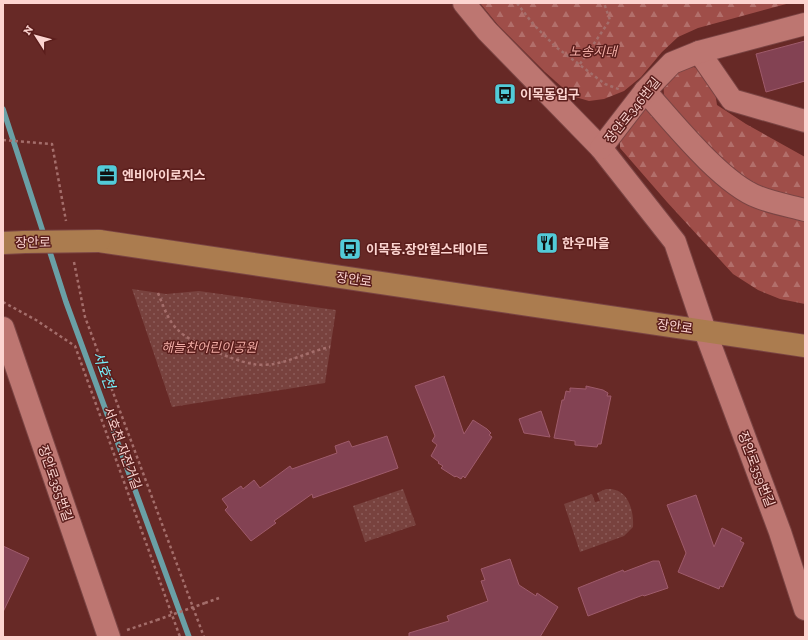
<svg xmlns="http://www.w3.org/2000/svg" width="808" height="640" font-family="'Zilla Slab','Noto Sans KR',serif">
<defs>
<pattern id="forest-firs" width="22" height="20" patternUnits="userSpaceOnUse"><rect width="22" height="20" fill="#9f4e49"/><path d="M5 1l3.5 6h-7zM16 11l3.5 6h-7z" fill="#b26f6b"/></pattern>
<pattern id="park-dots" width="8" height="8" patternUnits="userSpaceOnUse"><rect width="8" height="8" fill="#78423e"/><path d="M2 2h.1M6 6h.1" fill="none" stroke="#8c5c59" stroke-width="1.8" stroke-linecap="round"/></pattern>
</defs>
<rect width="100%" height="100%" fill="#672926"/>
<g fill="url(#forest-firs)">
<path d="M480,3H790L698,28L678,37L662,52L641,77L624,91L604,99L589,101L572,96L545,72L498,25Z"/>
<path d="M694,67L706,74L715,92L717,105L746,124L805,157V203L761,190L717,157L665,99C659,76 675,70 694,67Z"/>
<path d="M647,102L758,204L805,221V304L780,299L758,290L733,274L667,202L620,148V134Z"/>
</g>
<g fill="url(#park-dots)">
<path d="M132,289L166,294L199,291L336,310L325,383L172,407Z"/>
<path d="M403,489L416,525L365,542L353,506Z"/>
<path d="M606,489C628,487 634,510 633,527L624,536L580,552L564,504L592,494L595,502L600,501L597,493Z"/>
</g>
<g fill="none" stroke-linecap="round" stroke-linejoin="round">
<g stroke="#6aa0a6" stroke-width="5.5">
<path d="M3,109L45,238"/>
<path d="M48,246L66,302L189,637"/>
</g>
</g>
<g fill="#834253" stroke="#9f5b6b">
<path d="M805,41V81L766,92L756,54Z"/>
<path d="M444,376L464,434L473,420L487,429L491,433L489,435L492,437L465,478L463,476L461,479L456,476L455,477L441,468L443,466L438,463L439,462L431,456L437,445L432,441L435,436L415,386Z"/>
<path d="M586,386L603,390L608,393L607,396H611L601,444H598L597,447L575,445V441L554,438L562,400H564L566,391L570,392V388L586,389Z"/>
<path d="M541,411L550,437L524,433L519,419Z"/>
<path d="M387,436L398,468L313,498L312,494L274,521L276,523L251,541L225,510L228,507L222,499L241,486L243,489L254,480L260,488L290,466L292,469L337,453L335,446L349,441L352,447Z"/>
<path d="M696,495L714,547L722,528L742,538L740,541L744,543L723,587L720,586L719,589L678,572L686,553L667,505Z"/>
<path d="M3,546L29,558L3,612Z"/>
<path d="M510,559L519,585L536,596L537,593L558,607L540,637H409V633L449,621L447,616L488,601L481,581L485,580L481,569Z"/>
<path d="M653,561H659L668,588L644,596L643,595L588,616L578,588L623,570L624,572Z"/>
</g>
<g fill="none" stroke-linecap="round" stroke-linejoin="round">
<g stroke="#7b4544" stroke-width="24">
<g id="minor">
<path d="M464,3L487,31L601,148L675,242L705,331L780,532L805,609"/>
<path d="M699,52L732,100L805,121"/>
<path d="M645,91C672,121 721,183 758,197C773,203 790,206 805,210"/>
<path d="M601,148L645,91L672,63L699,52L805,24"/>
<path d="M3,328L109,637"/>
</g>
</g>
<g stroke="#7b4544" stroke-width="24">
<g id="major">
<path d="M99,241L805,346"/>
<path d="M3,243L25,242"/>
</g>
</g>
<g stroke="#a46e6b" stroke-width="2.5" stroke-dasharray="3 3" stroke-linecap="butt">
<path d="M517,3L533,24L556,47L605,84L621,90"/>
<path d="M580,64L610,20L604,3"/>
<path d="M3,140L52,144L66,221"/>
<path d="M74,262L85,317L204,637"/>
<path d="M158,293C163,305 168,321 178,330C190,343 235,361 253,364C259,365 268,365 274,364C294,360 311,351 330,347"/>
<path d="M3,302L36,320L75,346L180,637"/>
<path d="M205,603L219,598"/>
<path d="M127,630L157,620"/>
</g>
<use href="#minor" stroke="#bd7671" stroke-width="22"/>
<use href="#major" stroke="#ab7c4f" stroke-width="22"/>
<g stroke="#7b4544" stroke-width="24" stroke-linecap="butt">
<path id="major-bridge" d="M25,242L99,241"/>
</g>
<path stroke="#a46e6b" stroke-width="2.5" stroke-dasharray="3 3" stroke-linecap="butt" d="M157,620L205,603"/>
<use href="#major-bridge" stroke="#ab7c4f" stroke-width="22"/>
</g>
<defs>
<g id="bus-square" transform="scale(1.15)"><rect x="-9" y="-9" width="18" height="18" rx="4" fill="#52cbd8" stroke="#5b1e1c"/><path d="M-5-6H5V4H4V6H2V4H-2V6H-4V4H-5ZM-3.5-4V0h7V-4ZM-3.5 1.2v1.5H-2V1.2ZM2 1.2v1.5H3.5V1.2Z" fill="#111"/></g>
<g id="office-square" transform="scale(1.15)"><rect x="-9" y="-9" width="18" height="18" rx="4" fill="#52cbd8" stroke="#5b1e1c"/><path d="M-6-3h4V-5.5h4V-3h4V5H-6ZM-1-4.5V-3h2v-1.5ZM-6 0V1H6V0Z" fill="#111"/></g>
<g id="restaurant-square" transform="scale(1.15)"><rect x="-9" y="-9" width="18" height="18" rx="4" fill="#52cbd8" stroke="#5b1e1c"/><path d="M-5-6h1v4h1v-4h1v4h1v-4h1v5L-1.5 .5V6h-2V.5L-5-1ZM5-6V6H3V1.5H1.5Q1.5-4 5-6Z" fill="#111"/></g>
</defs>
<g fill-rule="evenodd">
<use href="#bus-square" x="505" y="94"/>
<use href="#office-square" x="107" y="175"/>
<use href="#restaurant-square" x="547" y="243"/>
<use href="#bus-square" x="350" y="249"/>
</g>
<g text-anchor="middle" stroke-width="3" stroke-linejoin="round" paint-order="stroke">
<g font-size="13" font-style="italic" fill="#f2ada6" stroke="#5b1e1c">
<text x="593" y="56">노송지대</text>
<text x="209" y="352">해늘찬어린이공원</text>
</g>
<g font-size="13" font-weight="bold" fill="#fcd4d0" stroke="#5b1e1c" text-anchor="start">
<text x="520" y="99">이목동입구</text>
<text x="122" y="180">엔비아이로지스</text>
<text x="562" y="248">한우마을</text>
<text x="366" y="254">이목동.장안힐스테이트</text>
</g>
<g font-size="13" fill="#fcd4d0" stroke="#5b1e1c">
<text transform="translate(632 110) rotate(-51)" y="5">장안로346번길</text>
<text transform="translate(33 242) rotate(-1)" y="5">장안로</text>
<text transform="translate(354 279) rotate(8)" y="5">장안로</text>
<text transform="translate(675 326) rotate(8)" y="5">장안로</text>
<text transform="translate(123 448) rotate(70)" y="5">서호천 자전거길</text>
<text transform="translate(757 469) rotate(69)" y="5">장안로359번길</text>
<text transform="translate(56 483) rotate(71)" y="5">장안로385번길</text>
</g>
<g font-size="14" font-style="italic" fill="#76effc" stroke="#5b1e1c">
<text transform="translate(104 370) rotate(70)" y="5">서호천</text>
</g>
</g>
<rect width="808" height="640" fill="none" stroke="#fcd4d0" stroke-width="8"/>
<g transform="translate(36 36) rotate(306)" stroke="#5b1e1c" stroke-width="3" paint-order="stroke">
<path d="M0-3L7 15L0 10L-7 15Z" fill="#fcd4d0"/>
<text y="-6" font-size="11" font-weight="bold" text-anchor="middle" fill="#fcd4d0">N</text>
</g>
</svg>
